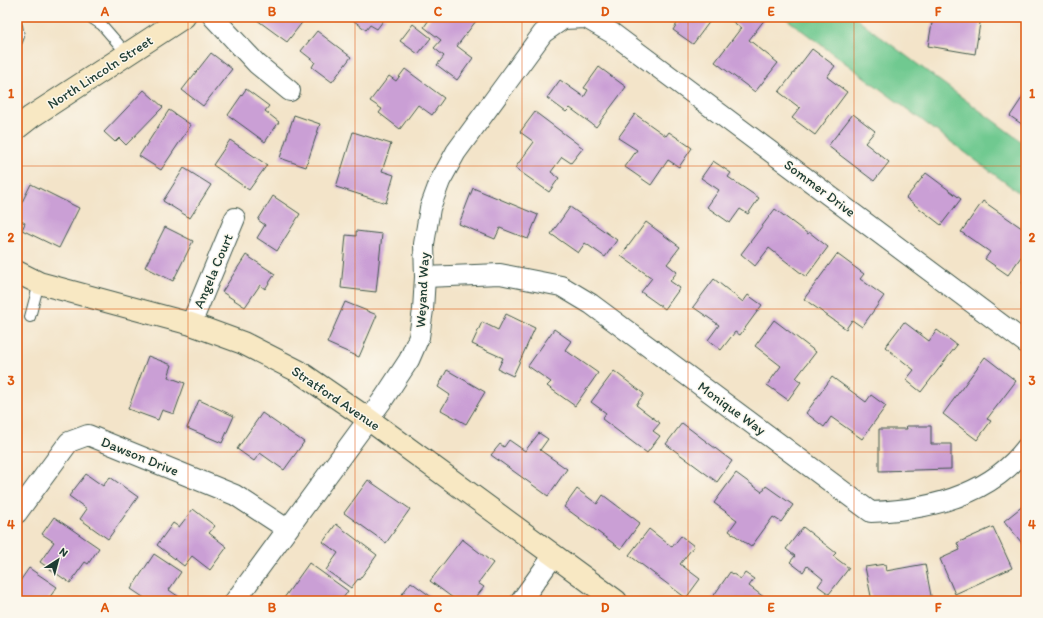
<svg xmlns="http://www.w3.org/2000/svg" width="1043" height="618" font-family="Itim,sans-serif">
<rect width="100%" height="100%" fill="#fbf7ec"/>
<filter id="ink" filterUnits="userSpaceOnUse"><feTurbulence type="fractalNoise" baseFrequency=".025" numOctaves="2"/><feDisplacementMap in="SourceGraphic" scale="8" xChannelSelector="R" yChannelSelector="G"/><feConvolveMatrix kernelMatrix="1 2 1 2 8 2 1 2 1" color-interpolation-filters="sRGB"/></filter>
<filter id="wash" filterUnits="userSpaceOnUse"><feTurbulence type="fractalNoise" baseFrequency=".012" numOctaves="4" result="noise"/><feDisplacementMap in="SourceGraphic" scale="16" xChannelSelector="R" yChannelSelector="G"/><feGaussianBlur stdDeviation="0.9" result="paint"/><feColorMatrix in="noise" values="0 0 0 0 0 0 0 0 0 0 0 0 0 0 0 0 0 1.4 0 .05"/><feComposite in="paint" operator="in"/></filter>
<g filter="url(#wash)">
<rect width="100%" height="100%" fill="#f3e4c9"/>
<path fill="#70c990" stroke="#488362" d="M784,17H854L1026,145V198Z"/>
<g id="blocks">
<g fill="#ca9fd5">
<path d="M253,17H300L304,20L287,42Z"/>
<path d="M349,17H386L377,29L370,25L366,30Z"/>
<path d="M431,17H479L457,46L473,58L457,80L437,65L444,56L434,48L441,40L424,27Z"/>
<path d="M672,17H713L693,44L673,30L678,22Z"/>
<path d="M727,17H762L765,19L749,40L778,63L755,92L715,62L741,28Z"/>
<path d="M933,17H981L975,54L928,46Z"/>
<path d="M413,24L431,38L418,54L400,41Z"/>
<path d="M317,31L351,57L332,82L312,67L315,62L301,51Z"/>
<path d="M812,49L835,66L827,77L847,92L815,135L792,118L800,108L779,92Z"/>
<path d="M211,53L232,69L203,106L182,90Z"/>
<path d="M599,67L626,87L596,127L570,108L566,112L547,98L560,80L584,97L588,90L584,88Z"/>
<path d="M405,69L444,98L432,115L418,105L400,129L379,113L382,109L370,101L389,76L396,81Z"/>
<path d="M246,89L269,106L265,111L279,122L265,142L228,115Z"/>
<path d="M144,90L163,107L126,145L119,138L115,142L104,132Z"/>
<path d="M1026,92V127L1010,116Z"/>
<path d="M169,110L191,125L161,170L139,156Z"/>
<path d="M535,112L583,148L571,163L562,157L551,172L559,178L549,192L515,168L534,142L520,132Z"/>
<path d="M635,114L666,136L669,132L692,148L679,167L668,160L651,185L625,167L637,150L618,138Z"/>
<path d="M853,114L875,131L865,143L889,162L874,181L828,146Z"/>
<path d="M294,115L320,124L306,167L280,158Z"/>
<path d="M353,132L391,144L382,171L394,175L386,203L336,187Z"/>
<path d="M230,140L267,165L249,190L213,165Z"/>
<path d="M713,161L731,173L728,177L759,198L748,214L740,209L730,223L707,207L719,190L701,178Z"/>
<path d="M184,168L211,185L190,218L163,201Z"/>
<path d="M926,173L961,199L941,225L906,198Z"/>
<path d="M31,184L79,208L59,248L22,230L25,223L17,219V212Z"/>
<path d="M473,188L538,215L528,239L500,228L495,239L459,224Z"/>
<path d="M273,196L300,214L277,251L257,238L265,225L258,220Z"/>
<path d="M983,201L1026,231V250L1008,275L985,259L990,252L961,232Z"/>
<path d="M570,207L617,240L605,257L585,243L578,253L551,234Z"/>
<path d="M775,209L808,234L809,232L828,247L806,277L769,248L755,266L741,254Z"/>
<path d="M646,222L680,247L667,264L677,272L670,281L680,288L665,309L641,292L652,278L621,256Z"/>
<path d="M165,227L193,241L173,281L145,267Z"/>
<path d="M356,231L382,234L376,292L341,288L346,235L356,236Z"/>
<path d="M837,254L864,274L860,279L884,296L862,327L852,320L846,329L804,299Z"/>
<path d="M246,255L275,274L265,289L260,285L245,307L222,292Z"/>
<path d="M1026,277V287L1022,283Z"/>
<path d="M714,279L743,302L748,295L762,305L740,335L735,332L721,350L708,340L719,325L693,307Z"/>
<path d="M345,302L377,315L359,357L327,343Z"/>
<path d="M506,314L535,328L513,376L498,369L503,358L472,344L482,322L498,330Z"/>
<path d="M774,320L816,352L796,378L801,382L788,400L767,385L781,366L755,346Z"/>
<path d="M904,322L929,341L937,330L957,345L921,392L906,380L914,370L885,347Z"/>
<path d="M554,329L571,341L565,350L598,373L575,406L547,386L551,382L528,366Z"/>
<path d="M148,356L172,365L168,377L185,383L174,414L162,410L158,420L128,409Z"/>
<path d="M985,357L1016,381L987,419L991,421L977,440L943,414Z"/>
<path d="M447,370L485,392L466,424L441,410L450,395L438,387Z"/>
<path d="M614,371L644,394L636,405L660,423L653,431L660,436L647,453L602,419L606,413L591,402Z"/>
<path d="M832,377L866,402L871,395L886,406L862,439L831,417L824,427L806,413Z"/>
<path d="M199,400L234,416L222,443L187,428Z"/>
<path d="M262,413L304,442L284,470L260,453L254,461L237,449Z"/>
<path d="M682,423L732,461L717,482L666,444Z"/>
<path d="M906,426H931V444H951V469L879,471V429H907Z"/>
<path d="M539,433L548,439L540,450L567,469L548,496L491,455L500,444L504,447L509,440L525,451Z"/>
<path d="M736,473L762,492L766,486L793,505L781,522L773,517L751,547L729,531L737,520L714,503Z"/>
<path d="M86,474L103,486L110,477L138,497L108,539L80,519L87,509L69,496Z"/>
<path d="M368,480L410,509L386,543L344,513Z"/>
<path d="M577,489L597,504L603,495L640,523L621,549L564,507Z"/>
<path d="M1024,505L1026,508V548L1004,521Z"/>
<path d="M193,509L215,526L209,533L227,547L210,570L192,556L184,566L157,545L173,523L179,527Z"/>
<path d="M54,517L99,548L88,564L85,562L70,583L40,562L54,542L42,534Z"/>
<path d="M336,524L377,555L359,580L358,579L351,588L326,570L338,553L323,542Z"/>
<path d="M803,527L836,553L833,556L849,568L829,594L818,586L823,579L807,566L803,572L790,562L795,556L786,549Z"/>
<path d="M993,527L1012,568L955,594L940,559L960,550L957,543Z"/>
<path d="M649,529L672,547L681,536L694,546L680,564L700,579L686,598L629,555Z"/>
<path d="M462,539L493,563L478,583L484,587L473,601H457L430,581Z"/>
<path d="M154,554L181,572L169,590L185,601H149L131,589Z"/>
<path d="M309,563L348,591L341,601H289L284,598Z"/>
<path d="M885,564L886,571L925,564L932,601H906L905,598L890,601H872L865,567Z"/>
<path d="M29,568L57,587L47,601H17V579L20,581Z"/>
<path d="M730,572L741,579L745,573L754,579L749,586L765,598L763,601H710Z"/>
<path d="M411,582L437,601H397Z"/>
</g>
</g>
</g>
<g filter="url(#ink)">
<use href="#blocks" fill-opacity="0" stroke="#3f564a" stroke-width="1"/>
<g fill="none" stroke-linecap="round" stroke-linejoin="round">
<g stroke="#3f564a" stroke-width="12">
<g id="lane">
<path d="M90,17L102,25L128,55"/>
<path d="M17,26L19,36L17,41"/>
<path d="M30,317L39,283"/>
</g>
</g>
<g stroke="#3f564a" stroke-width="22">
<g id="street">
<path d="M213,17L257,64L290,91"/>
<path d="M425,277L500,274L561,286L591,304L871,512C928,510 989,496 1026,448"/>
<path d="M191,324L235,218"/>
<path d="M17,513L69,442L88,435L235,495L287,529"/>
<path d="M235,601L384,398L409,360L419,337L423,310L425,277L424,244L430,208L440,181L456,152L543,33L563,19L586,18L612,33L1026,343"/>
<path d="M521,601L554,555"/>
</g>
</g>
<g stroke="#3f564a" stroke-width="24">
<g id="secondary">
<path d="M17,128L31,117L184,17"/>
<path d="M17,272L39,283L191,324L243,343L298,371L368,419L616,601"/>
</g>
</g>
<use href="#lane" stroke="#fff" stroke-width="10"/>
<use href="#street" stroke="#fff" stroke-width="20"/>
<use href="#secondary" stroke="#f8e8c3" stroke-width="22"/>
</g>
</g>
<path fill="none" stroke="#de580e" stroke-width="1" stroke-opacity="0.55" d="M188,17V601M355,17V601M522,17V601M688,17V601M854,17V601M17,166H1026M17,309H1026M17,452H1026"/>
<g text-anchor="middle" stroke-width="3" stroke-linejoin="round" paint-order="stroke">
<g font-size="14" fill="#1f3d34" stroke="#fbf7ec">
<text transform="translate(100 72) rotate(-33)" y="5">North Lincoln Street</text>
<text transform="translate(820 188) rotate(37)" y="5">Sommer Drive</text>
<text transform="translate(213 271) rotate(-67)" y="5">Angela Court</text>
<text transform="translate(422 290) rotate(-87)" y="5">Weyand Way</text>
<text transform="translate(336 398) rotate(34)" y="5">Stratford Avenue</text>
<text transform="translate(732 408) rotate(36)" y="5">Monique Way</text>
<text transform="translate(140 456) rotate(22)" y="5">Dawson Drive</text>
</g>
</g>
<rect width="1043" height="618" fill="none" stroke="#fbf7ec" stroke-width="44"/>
<g transform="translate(58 560) rotate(36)" stroke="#fbf7ec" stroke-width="3" paint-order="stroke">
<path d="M0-3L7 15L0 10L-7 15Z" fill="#1f3d34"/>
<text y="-6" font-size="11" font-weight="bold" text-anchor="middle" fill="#1f3d34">N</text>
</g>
<rect x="22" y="22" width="999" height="574" fill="none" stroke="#de580e" stroke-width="1.5"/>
<g font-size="13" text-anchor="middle" font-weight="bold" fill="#de580e">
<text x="105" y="16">A</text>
<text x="272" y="16">B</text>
<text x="438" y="16">C</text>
<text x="605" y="16">D</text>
<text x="771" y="16">E</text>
<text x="938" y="16">F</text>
<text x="11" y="98">1</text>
<text x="1032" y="98">1</text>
<text x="11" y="242">2</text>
<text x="1032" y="242">2</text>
<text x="11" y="385">3</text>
<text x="1032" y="385">3</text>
<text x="11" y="529">4</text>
<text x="1032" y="529">4</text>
<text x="105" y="612">A</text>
<text x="272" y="612">B</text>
<text x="438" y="612">C</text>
<text x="605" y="612">D</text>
<text x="771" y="612">E</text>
<text x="938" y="612">F</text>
</g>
</svg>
